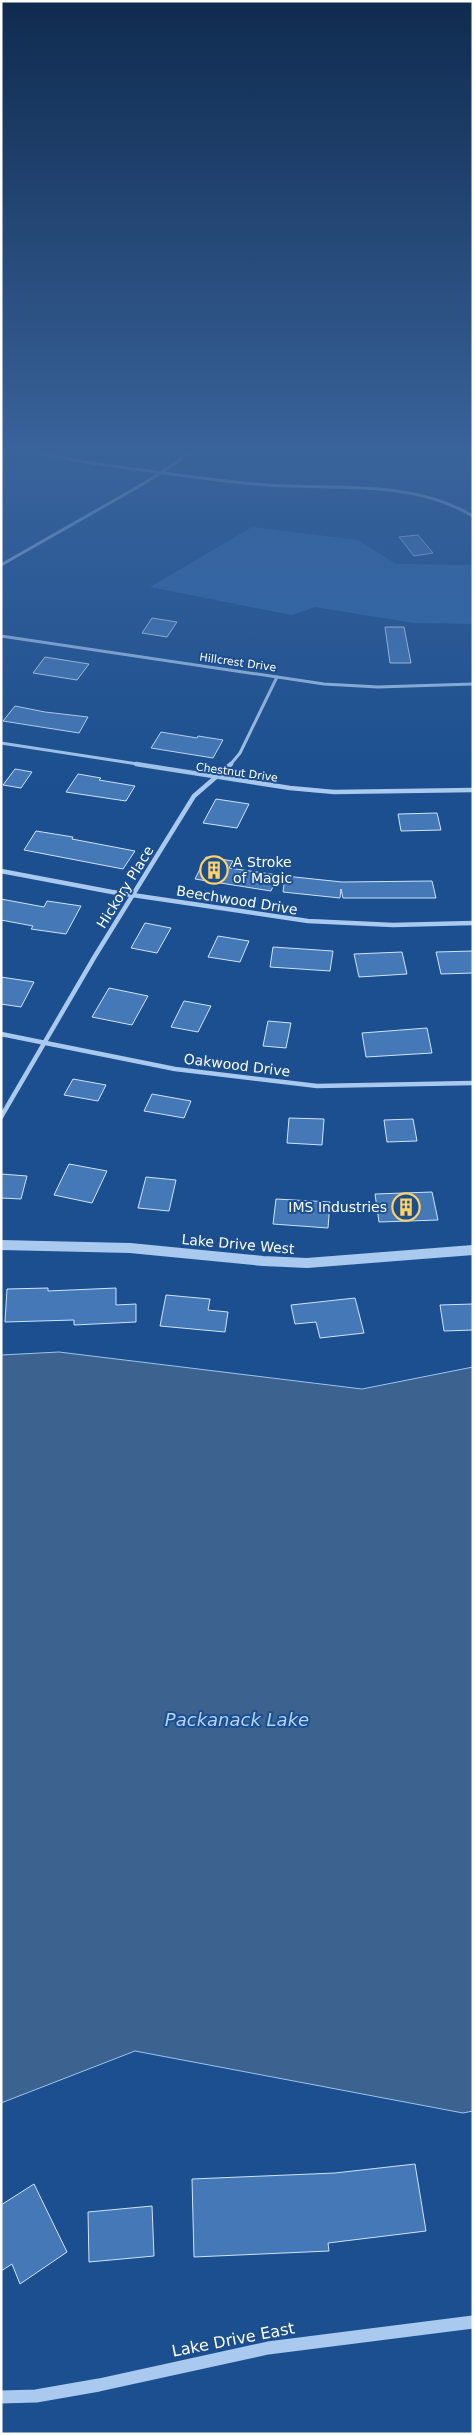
<svg xmlns="http://www.w3.org/2000/svg" width="474" height="2435" font-family="'DejaVu Sans',sans-serif">
<rect width="100%" height="100%" fill="#1b4f8f"/>
<path fill="#2e69ad" d="M252,527L358,540L396,564L473,565V624L414,623L315,607L292,615L150,587Z"/>
<path fill="#3c6290" stroke="#9cc4f0" d="M59,1352L362,1389L473,1367V2111L463,2113L135,2051L1,2103V1355Z"/>
<g fill="#4478b7" stroke="#cfe3fa">
<path d="M418,535L433,553L414,556L399,537Z"/>
<path d="M152,618L177,622L167,637L142,633Z"/>
<path d="M385,627H404L411,663H390Z"/>
<path d="M45,657L89,664L77,680L33,673Z"/>
<path d="M15,706L45,712L88,717L79,733L3,721Z"/>
<path d="M161,732L197,738L198,736L223,740L213,758L151,748Z"/>
<path d="M15,769L32,772L21,788L3,785Z"/>
<path d="M78,774L101,778L99,780L135,786L126,801L66,792Z"/>
<path d="M216,799L249,804L237,828L203,823Z"/>
<path d="M437,813L441,830L401,831L398,814Z"/>
<path d="M36,831L73,837L72,839L135,851L123,869L24,850Z"/>
<path d="M206,857L233,861L229,868L278,875L271,891L195,879Z"/>
<path d="M285,876L342,882L432,881L436,898H343L341,889L340,898L283,892Z"/>
<path d="M1,899L44,907L47,901L81,906L66,934L31,929L33,926L1,920Z"/>
<path d="M145,923L171,928L157,953L131,948Z"/>
<path d="M218,936L249,941L240,962L208,957Z"/>
<path d="M273,947L333,951L330,971L270,967Z"/>
<path d="M473,951V973L441,974L436,952Z"/>
<path d="M402,952L407,974L359,977L354,954Z"/>
<path d="M1,977L34,982L21,1007L1,1004Z"/>
<path d="M109,988L148,996L132,1025L92,1017Z"/>
<path d="M184,1001L211,1006L198,1032L171,1027Z"/>
<path d="M268,1021L291,1023L286,1048L263,1046Z"/>
<path d="M427,1028L432,1053L366,1057L362,1033Z"/>
<path d="M73,1079L106,1085L98,1101L64,1095Z"/>
<path d="M152,1094L191,1101L184,1118L144,1111Z"/>
<path d="M289,1118L324,1119L322,1145L287,1143Z"/>
<path d="M413,1119L417,1141L387,1142L384,1120Z"/>
<path d="M69,1164L107,1171L92,1203L54,1195Z"/>
<path d="M1,1174L27,1176L21,1199L1,1198Z"/>
<path d="M146,1177L176,1180L169,1211L138,1208Z"/>
<path d="M432,1192L438,1220L379,1222L375,1194Z"/>
<path d="M276,1199L330,1202L328,1228L273,1224Z"/>
<path d="M48,1288V1291L116,1288V1305L136,1304V1322L74,1325V1320L5,1322L7,1289Z"/>
<path d="M166,1295L210,1299L208,1310L228,1312L225,1332L160,1326Z"/>
<path d="M355,1298L364,1333L320,1338L316,1322L295,1324L291,1305Z"/>
<path d="M473,1304V1330L444,1331L440,1305Z"/>
<path d="M415,2164L426,2231L328,2243L329,2251L194,2257L192,2179L335,2173Z"/>
<path d="M34,2184L67,2252L20,2284L12,2264L1,2271V2205Z"/>
<path d="M152,2206L154,2256L89,2262L88,2212Z"/>
</g>
<g fill="none" stroke-linecap="round" stroke-linejoin="round">
<g stroke="#a9c9ee" stroke-width="3">
<path d="M31,450C68,461 105,465 142,470C184,476 225,482 266,485C337,490 410,479 473,516"/>
<path d="M1,565L143,484L176,463L190,450"/>
<path d="M1,636L324,684L378,687L473,684"/>
<path d="M1,743L144,765"/>
<path d="M230,765L240,753L277,677"/>
</g>
<g stroke="#a9c9ee" stroke-width="4.5">
<path d="M136,764L290,788L334,792L473,790"/>
<path d="M1,871L112,892L308,921L393,925L473,923"/>
<path d="M1,1034L175,1069L317,1086L473,1083"/>
<path d="M1,1117L95,956L194,796L231,764"/>
</g>
<path stroke="#a9c9ee" stroke-width="10" d="M1,1245L130,1248L263,1261L307,1263L473,1250"/>
<path stroke="#a9c9ee" stroke-width="13" d="M1,2397L36,2396L99,2385L268,2348L473,2322"/>
</g>
<linearGradient id="sky" x2="0" y2="1"><stop stop-color="#0f2b4f"/><stop offset="0.57" stop-color="#39639b"/><stop offset="1" stop-color="#39639b" stop-opacity="0"/></linearGradient>
<rect width="474" height="791" fill="url(#sky)"/>
<defs>
<g id="building-ring" transform="scale(1.4375)"><circle r="9.5" fill="#1b4f8f" stroke="#ffd166" stroke-width="1.5"/><path d="M-4-6H4V6H1V3H-1V6H-4ZM-2.5-4.3h1.7v1.8h-1.7ZM.8-4.3h1.7v1.8H.8ZM-2.5-1h1.7V.8h-1.7ZM.8-1h1.7V.8H.8Z" fill="#ffd166"/></g>
</defs>
<g fill-rule="evenodd">
<use href="#building-ring" x="214" y="870"/>
<use href="#building-ring" x="406" y="1207"/>
</g>
<g text-anchor="middle" stroke-width="4" stroke-linejoin="round" paint-order="stroke">
<g font-size="11" fill="#fff" stroke="#1b4f8f">
<text transform="translate(238 662) rotate(8)" y="4">Hillcrest Drive</text>
<text transform="translate(237 772) rotate(8)" y="4">Chestnut Drive</text>
</g>
<g font-size="14" fill="#fff" stroke="#1b4f8f" text-anchor="start">
<text x="233" y="867">A Stroke<tspan x="233" dy="16">of Magic</tspan></text>
<text x="387" y="1212" text-anchor="end">IMS Industries</text>
</g>
<g font-size="14" fill="#fff" stroke="#1b4f8f">
<text transform="translate(125 887) rotate(-58)" y="5">Hickory Place</text>
<text transform="translate(237 900) rotate(9)" y="5">Beechwood Drive</text>
<text transform="translate(237 1065) rotate(7)" y="5">Oakwood Drive</text>
<text transform="translate(238 1244) rotate(5)" y="5">Lake Drive West</text>
</g>
<g font-size="16" fill="#fff" stroke="#1b4f8f">
<text transform="translate(233 2339) rotate(-11)" y="6">Lake Drive East</text>
</g>
<g font-size="18" font-style="italic" fill="#b5d3f5" stroke="#1b4f8f">
<text x="237" y="1726">Packanack Lake</text>
</g>
</g>
<rect width="474" height="2435" fill="none" stroke="#ffffff" stroke-width="5"/>
</svg>
